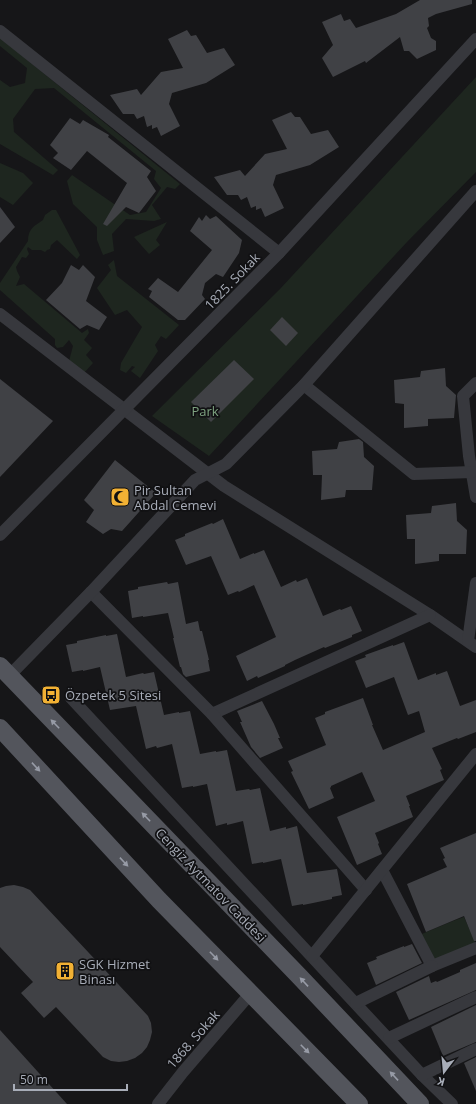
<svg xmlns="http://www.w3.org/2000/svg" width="476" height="1104" font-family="'Open Sans',sans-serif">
<rect width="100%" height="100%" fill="#161618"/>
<g fill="#1e261f">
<path d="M0,38L180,184L175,189L167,187L152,205L161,219L154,221L126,219L112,234L114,251L103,255L97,240V227L73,204L67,181L72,175L130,215L146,212L161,188L154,179L156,171L54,88L35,89L13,119L14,132L58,170L53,175L0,144V80L10,87L25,83L27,68L0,46Z"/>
<path d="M476,77V172L407,242L209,456L152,416L280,289Z"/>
<path d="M0,163L23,173L33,183L13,205L0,197Z"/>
<path d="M52,210H56L80,255L77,259L57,240L51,245L50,249L47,250L45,252L41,250H32L28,247L27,249L29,254L26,258L22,257L16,267L17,271L20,277L16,286L24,284L82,333L88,329L89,333L84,340L92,348L86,355L93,363L83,374L69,361L73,346L69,340L63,347L57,348L55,345V339L0,290V283L28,241C28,229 34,226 43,220L45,215Z"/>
<path d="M167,222L156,240L160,245L149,254L134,237Z"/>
<path d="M114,260L117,276L179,325L166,339L161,336L155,345L158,351L140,378L131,371L135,367L132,366L126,373L120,370L121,363L142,327L127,310L115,315L97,288L111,270L108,265Z"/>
<path d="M464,917L476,944L432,966L417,936L453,921Z"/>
</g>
<g fill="#404145">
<path d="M420,0H472V4L436,14L428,18L429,26L427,28L431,38L436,41V50L417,59L409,51H404L400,37L366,63L365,61L333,77L322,58L333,45L322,22L341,14L344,21L350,19L356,28L396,14Z"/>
<path d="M187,30L191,36L196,35L207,53L224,48L235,65L206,83L172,93L169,104L180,126L161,136L157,127L152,129V125L147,127L144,116L137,119L134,114H123L110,95L137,89L141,95L161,72L183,68L168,39Z"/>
<path d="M291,112L295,117H300L311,134L328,130L339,147L310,165L276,175L273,185L284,208L265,217L261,208L256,210V206L251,208L247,197L241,200L238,195H227L214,177L240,170L245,176L265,154L287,149L272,120Z"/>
<path d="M70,118L80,124L83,120L109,135L108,137L151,171L147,177L156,191L139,213L126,207L107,226L103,224L127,183L87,151L71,170L53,158L58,153L50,145Z"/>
<path d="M0,207L15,227L0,243Z"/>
<path d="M206,215L210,219L216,216L242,240L239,253L223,277L216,274L205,283L202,295L205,299L185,320H178L149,297L152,291L148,289L158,278L178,292L212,250L190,231L199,217L202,221Z"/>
<path d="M71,265L79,270L83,265L95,277L86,301L107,317L99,330L87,325L80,329L46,300L62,283Z"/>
<path d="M282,317L298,333L286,346L270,330Z"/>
<path d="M234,360L254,379L211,422L191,402Z"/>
<path d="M445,368L446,386L456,395L454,418L428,419V426L404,428V404L395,403L394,380L420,377L421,371Z"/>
<path d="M0,379L53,421L0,477Z"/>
<path d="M359,439L363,442L364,457L374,466L372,490H346L345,497L321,500L322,475H313L312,451L337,449L339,442Z"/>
<path d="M115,460L156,493L122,531L111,529L103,534L86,522L94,510L84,500Z"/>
<path d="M456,503L457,521L467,530L466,554H439V561L415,564V539H407L406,515L431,513L432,506Z"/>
<path d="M223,519L240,559L254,553V554L264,550L281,587L296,580L297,582L307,578L323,616L340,609L341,610L351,606L362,631L352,635V637L325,648L324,647L295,660L285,665V666L258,678L257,676L247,681L236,656L276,637L254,585L239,592L238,591L228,595L211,556L186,565L175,540L185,536V534L212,523L213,524Z"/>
<path d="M167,582L168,584L178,582L186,624L198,621L200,631H202L209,660H208L210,671L186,677L183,674L181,667H180L173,638H174L168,613L143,617V616L132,618L128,591L138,589V587Z"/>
<path d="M117,634L126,677L143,673L144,674L154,672L164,715L179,712V713L190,711L200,754L216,751V752L227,750L236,791L249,789L250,790L260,788L270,831L286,827V829L297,826L307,873L337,869L342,895L332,897V899L313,903L303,905V904L292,906L281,859L263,863V862L252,864L243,821L227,825V823L216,826L207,784L193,787V786L182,788L172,744L157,748L156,746L146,749L136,706L110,710L100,667L83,671V670L72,672L66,645L77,643V641L106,635V636Z"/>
<path d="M404,642L418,680L436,673V675L447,671L460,706L476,700V732L458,739L457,738L432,748L442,769L440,770L444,780L406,796L410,806H409L413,817L375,833L379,843L378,844L382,854L357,865L337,817L375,801L362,772L331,786V787L330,788L334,798L309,809L291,772L293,771L288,761L326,745L315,718L325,714V712L363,698L373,725H372L383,750L425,732L419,711L408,715L394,677L366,688L355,661L366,657L365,655L393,645V646Z"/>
<path d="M262,701L274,724L280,738H278L283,748L260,758L251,747L240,722H242L237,711Z"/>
<path d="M476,833V941H474L464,916L426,932L407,884L447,867L443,859L445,858L440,848Z"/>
<path d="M14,885L23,887L30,890L148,1016L151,1023L152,1032L150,1040L147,1047L142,1053L135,1058L127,1061L119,1062L111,1061L103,1057L56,1007L44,1018L21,993L33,982L0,947V888L6,886Z"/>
<path d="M412,944L422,963L376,985L367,963L377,959L376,957L404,946V947Z"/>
<path d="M476,963V990L409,1020L396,992L429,976L431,983L436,981L437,982L460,972V970Z"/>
<path d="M476,1005V1042L443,1056L431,1027Z"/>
<path d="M0,1030L67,1104H0Z"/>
<path d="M476,1057V1091L464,1063Z"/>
</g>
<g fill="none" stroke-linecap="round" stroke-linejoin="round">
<g stroke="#37383d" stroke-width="12">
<path d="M0,31L279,253"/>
<path d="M0,314L224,486L430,615L476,647"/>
<path d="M476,383L463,396L469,456L476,497"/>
<path d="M304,385L414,474L472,472"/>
<path d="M0,535L279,253L476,39"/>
<path d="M91,592L212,714L430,615"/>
<path d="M468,641L476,583"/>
<path d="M9,676L91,592L195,480L226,464L304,385L476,191"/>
<path d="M71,698L422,1075L452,1104"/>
<path d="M212,714L366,890"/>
<path d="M382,870L432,966L476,948"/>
<path d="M312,956L476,754"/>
<path d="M356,1003L432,966"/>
<path d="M389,1038L476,997"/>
<path d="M422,1075L476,1049"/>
<path d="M158,1104L183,1072L250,994"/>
</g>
<g stroke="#53555c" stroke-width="18">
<path d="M0,666L299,976L420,1104"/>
<path d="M0,728L159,900L359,1104"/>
</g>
</g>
<defs><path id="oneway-solid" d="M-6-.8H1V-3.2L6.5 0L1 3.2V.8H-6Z"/></defs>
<g fill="#979ba6">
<use href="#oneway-solid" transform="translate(55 724) rotate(-134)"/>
<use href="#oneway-solid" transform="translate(36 767) rotate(47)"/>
<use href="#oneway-solid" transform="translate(146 817) rotate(-134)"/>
<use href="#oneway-solid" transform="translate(124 862) rotate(47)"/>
<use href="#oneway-solid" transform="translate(214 956) rotate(46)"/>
<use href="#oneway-solid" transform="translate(304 982) rotate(-133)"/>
<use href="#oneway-solid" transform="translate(305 1049) rotate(45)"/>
<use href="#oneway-solid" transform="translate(394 1076) rotate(-133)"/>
</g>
<defs>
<g id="mosque-square" transform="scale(1)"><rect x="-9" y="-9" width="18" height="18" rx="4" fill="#f2b134" stroke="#111113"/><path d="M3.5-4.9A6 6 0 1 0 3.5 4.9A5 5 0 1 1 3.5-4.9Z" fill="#111"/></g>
<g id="bus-square" transform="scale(1)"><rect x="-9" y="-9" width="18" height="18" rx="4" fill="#f2b134" stroke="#111113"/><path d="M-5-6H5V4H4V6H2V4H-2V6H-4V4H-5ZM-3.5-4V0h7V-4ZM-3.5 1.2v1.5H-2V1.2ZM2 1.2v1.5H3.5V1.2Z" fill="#111"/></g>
<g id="building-square" transform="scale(1)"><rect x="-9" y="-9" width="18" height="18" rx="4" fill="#f2b134" stroke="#111113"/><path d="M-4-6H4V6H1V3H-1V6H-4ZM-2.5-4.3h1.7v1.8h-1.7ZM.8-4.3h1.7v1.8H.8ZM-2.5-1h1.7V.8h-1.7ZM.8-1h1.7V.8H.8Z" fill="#111"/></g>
</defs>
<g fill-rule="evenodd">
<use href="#mosque-square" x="120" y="497"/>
<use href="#bus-square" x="51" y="695"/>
<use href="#building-square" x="65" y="971"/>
</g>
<g text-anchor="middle" stroke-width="3.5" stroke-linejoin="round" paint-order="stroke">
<g font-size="13" fill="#a8adb8" stroke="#111113">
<text transform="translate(232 281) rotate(-46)" y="5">1825. Sokak</text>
<text transform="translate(211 885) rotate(46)" y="5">Cengiz Aytmatov Caddesi</text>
<text transform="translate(193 1039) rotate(-49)" y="5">1868. Sokak</text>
</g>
<g font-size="13" fill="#7fa381" stroke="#111113">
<text x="205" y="416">Park</text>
</g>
<g font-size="13" fill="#a8adb8" stroke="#111113" text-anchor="start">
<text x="134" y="495">Pir Sultan<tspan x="134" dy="15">Abdal Cemevi</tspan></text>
<text x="65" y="700">Özpetek 5 Sitesi</text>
<text x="79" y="969">SGK Hizmet<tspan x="79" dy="15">Binası</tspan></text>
</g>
</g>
<g transform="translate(444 1072) rotate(196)" stroke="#111113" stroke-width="3" paint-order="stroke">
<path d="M0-3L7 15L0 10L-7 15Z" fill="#a8adb8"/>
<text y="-6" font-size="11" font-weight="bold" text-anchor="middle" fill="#a8adb8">K</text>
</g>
<path d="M14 1084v6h113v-6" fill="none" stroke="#a8adb8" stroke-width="2"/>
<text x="20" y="1084" font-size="12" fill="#a8adb8" stroke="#111113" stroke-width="3" paint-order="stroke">50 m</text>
</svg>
